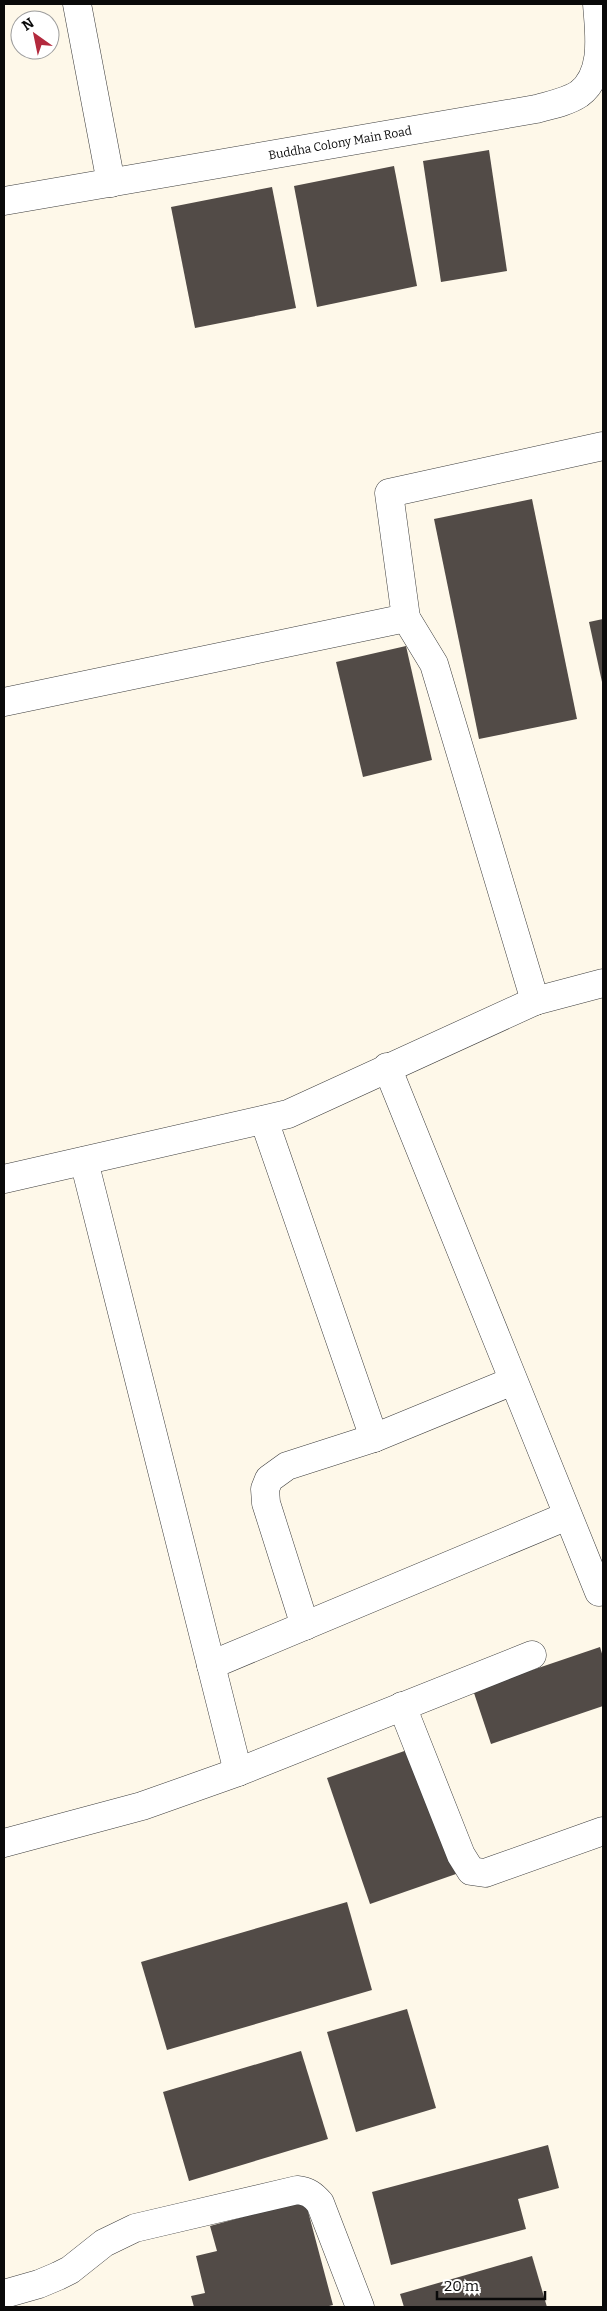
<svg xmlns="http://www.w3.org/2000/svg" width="607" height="2311" font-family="Bitter,serif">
<rect width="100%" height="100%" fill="#fef8e9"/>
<g fill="#524b47">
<path d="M489,150L507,271L441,282L423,161Z"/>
<path d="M394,166L417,286L317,307L294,186Z"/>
<path d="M272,187L296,308L195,328L171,207Z"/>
<path d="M532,499L577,719L479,739L434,519Z"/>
<path d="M603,619V682H602L589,622Z"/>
<path d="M406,646L432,760L363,777L336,662Z"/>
<path d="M600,1647L603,1657V1706L491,1744L473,1690Z"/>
<path d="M413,1748L456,1874L370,1904L327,1778Z"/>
<path d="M347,1902L372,1990L167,2050L141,1962Z"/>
<path d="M407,2009L436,2108L356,2132L327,2032Z"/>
<path d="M301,2051L328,2139L189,2181L163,2092Z"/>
<path d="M548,2145L559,2188L518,2199L526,2229L391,2265L372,2192Z"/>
<path d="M305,2200L333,2305L325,2307H194L191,2296L205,2293L196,2256L217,2251L210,2226Z"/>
<path d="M532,2256L547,2307H404L400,2294Z"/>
</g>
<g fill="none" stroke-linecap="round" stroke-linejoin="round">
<g stroke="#3d3d3d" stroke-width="29">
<g id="minor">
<path d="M77,4L111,183"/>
<path d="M4,201L536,109C550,105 567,102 579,94C606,74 599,32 597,4"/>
<path d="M406,618L434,664L535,1001"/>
<path d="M4,702L406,618L389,493L603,446"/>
<path d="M387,1067L599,1592"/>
<path d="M264,1120L374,1438"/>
<path d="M84,1161L238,1772"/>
<path d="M4,1179L288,1114L535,1001L603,983"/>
<path d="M305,1626L266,1503L265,1489L269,1479L287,1466L374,1438L513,1381"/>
<path d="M211,1665L567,1516"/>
<path d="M402,1706L461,1855L471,1871L485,1873L603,1831"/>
<path d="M4,1843L142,1806L238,1772L532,1655"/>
<path d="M4,2294L39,2284L58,2276L70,2270L104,2243L135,2228L297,2190C308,2191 313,2195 320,2203L360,2307"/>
</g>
</g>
<use href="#minor" stroke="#fff" stroke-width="28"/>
</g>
<g text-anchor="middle" stroke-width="5" stroke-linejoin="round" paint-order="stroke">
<g font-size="12" fill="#0a0a0a" stroke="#fff">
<text transform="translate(340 143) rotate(-10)" y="4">Buddha Colony Main Road</text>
</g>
</g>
<rect width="607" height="2311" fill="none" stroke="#0a0a0a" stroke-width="10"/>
<g transform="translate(35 35) rotate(327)"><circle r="24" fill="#ffffff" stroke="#9d9d9d"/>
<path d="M0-4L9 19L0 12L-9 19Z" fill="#b3293d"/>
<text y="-8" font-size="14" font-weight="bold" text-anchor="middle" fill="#0a0a0a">N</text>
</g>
<path d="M437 2291v8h108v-8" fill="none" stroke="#0a0a0a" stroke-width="2.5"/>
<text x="444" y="2291" font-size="15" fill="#0a0a0a" stroke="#ffffff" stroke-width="4" paint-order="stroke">20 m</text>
</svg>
